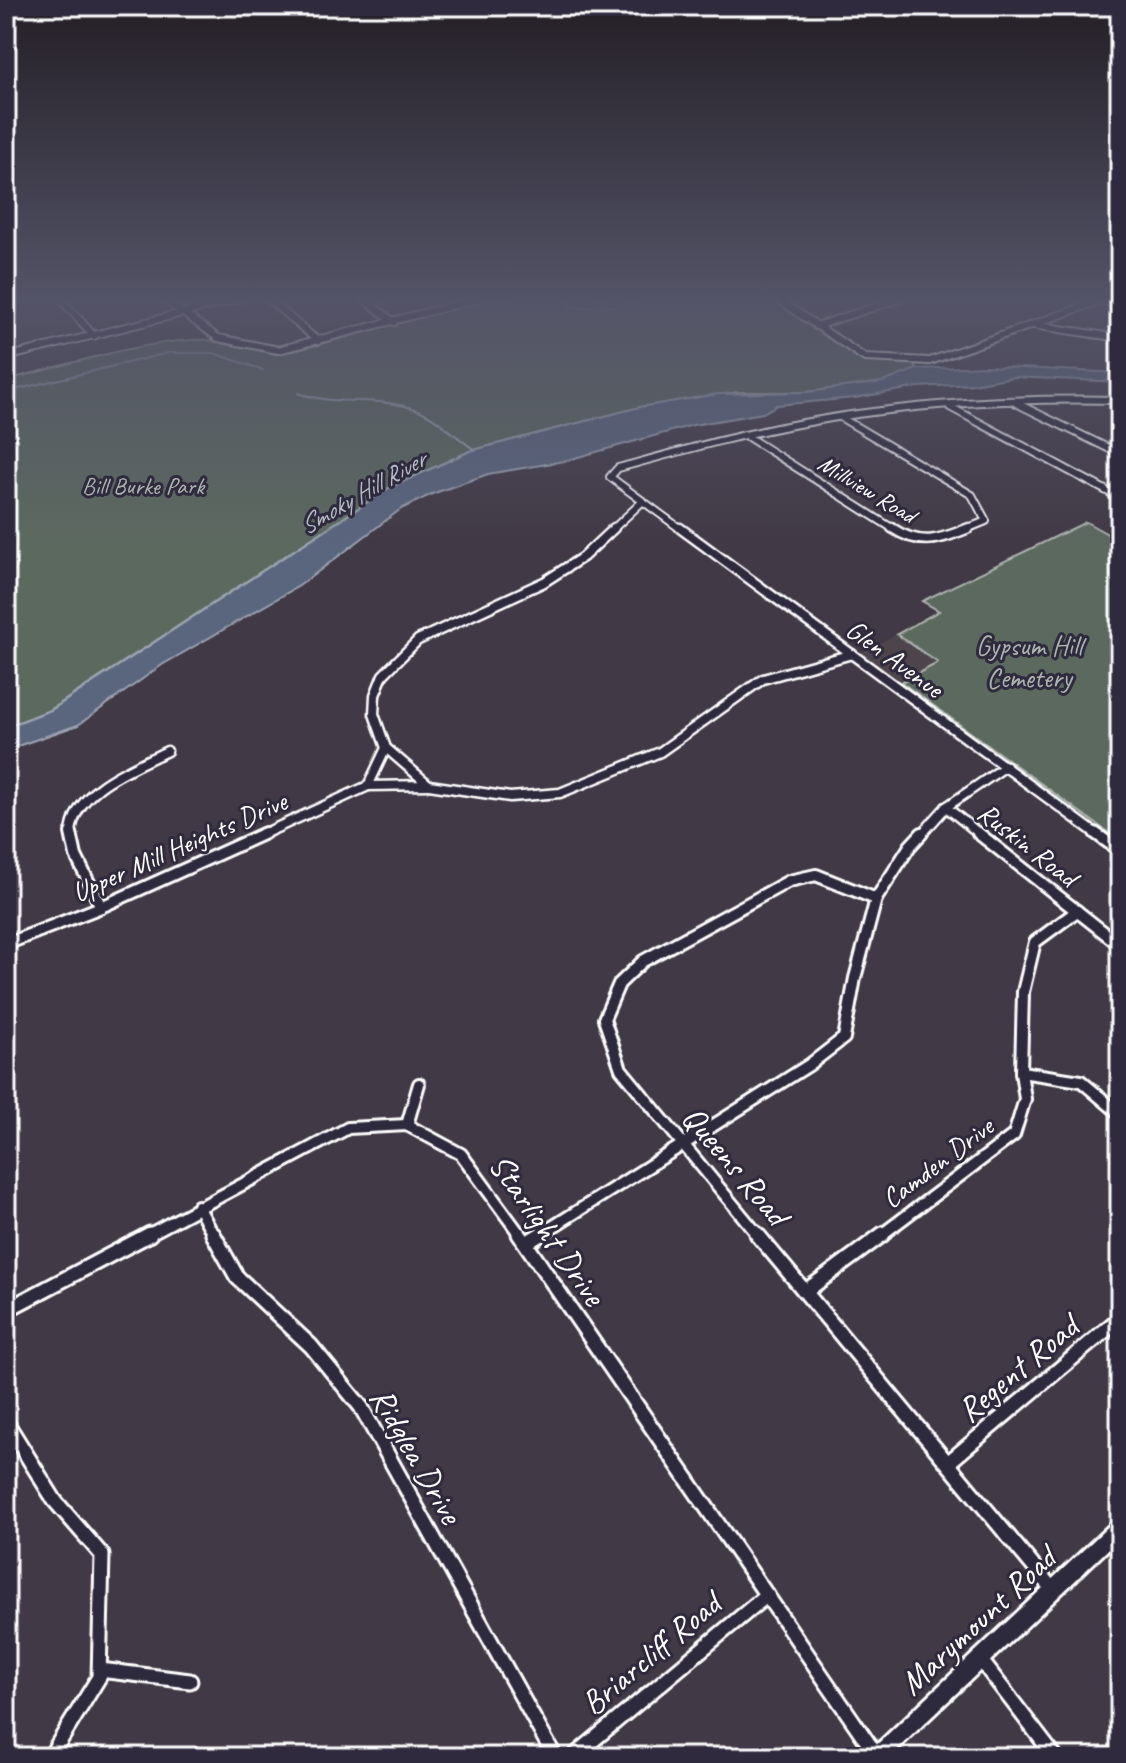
<svg xmlns="http://www.w3.org/2000/svg" width="1126" height="1763" font-family="Caveat,sans-serif">
<rect width="100%" height="100%" fill="#413945"/>
<filter id="ink" filterUnits="userSpaceOnUse"><feTurbulence type="fractalNoise" baseFrequency=".0125" numOctaves="2"/><feDisplacementMap in="SourceGraphic" scale="16" xChannelSelector="R" yChannelSelector="G"/><feConvolveMatrix kernelMatrix="1 2 1 2 8 2 1 2 1" color-interpolation-filters="sRGB"/></filter>
<g filter="url(#ink)">
<path fill="#4e444b" d="M897,634L938,662L901,682L860,653Z"/>
<g fill="#5b695f" stroke="#adb4af" stroke-width="2">
<path d="M493,298H773L862,360L912,362L917,369L883,382L807,392H737L640,407L470,451L389,488L50,710L6,727V380C64,366 134,343 192,340C227,338 256,354 295,351Z"/>
<path d="M1086,522L1120,541V841L901,682L938,663L897,634L939,611L922,601Z"/>
</g>
<g fill="#5a667e" stroke="#9ca3b2" stroke-width="2">
<path d="M571,298H645C633,307 583,310 568,305Z"/>
<path d="M985,366L1120,373V382L1013,377L973,384L918,387L855,398L777,405L763,413L693,425L564,461L488,474L432,494L401,509L299,586L162,665L78,725L6,750V727L51,710L389,488L470,451L640,407L718,394L807,392L883,382L917,369Z"/>
</g>
<g fill="none" stroke-linecap="round" stroke-linejoin="round">
<g stroke="#9ca3b2" stroke-width="2">
<path d="M6,392L168,353H214L263,370"/>
<path d="M298,393C337,407 379,395 418,410C439,418 456,438 475,450"/>
</g>
<g stroke="#fff" stroke-width="10">
<g id="minor-far3">
<path d="M60,298L94,336"/>
<path d="M163,298L218,338L278,350L482,298"/>
<path d="M267,298L318,341"/>
<path d="M363,298L394,322"/>
<path d="M776,298L865,358L930,361L1102,300"/>
<path d="M6,301L20,298"/>
<path d="M369,303L389,298"/>
<path d="M1033,325L1120,338"/>
<path d="M816,326L902,298"/>
<path d="M6,357L242,298"/>
<path d="M1016,403L1120,454"/>
<path d="M950,407L1120,498"/>
<path d="M840,417L972,495L986,521L964,530"/>
<path d="M745,435L895,530"/>
<path d="M612,530L643,501"/>
<path d="M682,530L610,477L618,468C681,451 744,433 809,422C911,403 1016,398 1120,400"/>
</g>
</g>
<g stroke="#fff" stroke-width="13">
<g id="minor-far2">
<path d="M614,528L583,557L544,582L418,640L383,675L375,695L374,714L386,748L429,785L510,797L560,793L660,752L763,679L852,654"/>
<path d="M680,528L1098,835"/>
<path d="M892,528C921,547 939,540 969,528"/>
<path d="M386,748L368,786L429,785"/>
<path d="M946,807L981,835"/>
<path d="M71,835C72,790 133,768 167,751"/>
<path d="M261,835L368,786"/>
<path d="M921,835L946,807L1006,766"/>
</g>
</g>
<g stroke="#fff" stroke-width="16">
<g id="minor-far1">
<path d="M71,833L76,856L101,907"/>
<path d="M978,833L1120,945"/>
<path d="M1095,833L1120,851"/>
<path d="M6,944L101,907L265,833"/>
<path d="M1021,1072L1081,1081L1120,1114"/>
<path d="M407,1125L419,1084"/>
<path d="M198,1206L214,1236"/>
<path d="M146,1236L348,1128L407,1125L461,1154L521,1236"/>
<path d="M538,1236L809,1065L844,1038L855,978L876,899L910,846L922,833"/>
<path d="M759,1236L621,1069L604,1019L619,984L643,961L789,881L816,875L876,899"/>
<path d="M880,1236L1014,1135L1025,1099L1021,1072L1023,992L1035,942L1077,911"/>
</g>
</g>
<g stroke="#fff" stroke-width="19">
<g id="minor">
<path d="M213,1234L237,1277L311,1346L361,1407L555,1757"/>
<path d="M519,1234L877,1756"/>
<path d="M757,1234L1053,1590"/>
<path d="M526,1243L541,1234"/>
<path d="M806,1291L883,1234"/>
<path d="M6,1310L150,1234"/>
<path d="M6,1422L55,1501L102,1555L99,1677L50,1757"/>
<path d="M949,1462L1120,1318"/>
<path d="M980,1659L1055,1757"/>
<path d="M100,1670L190,1681"/>
<path d="M573,1757L767,1595"/>
</g>
</g>
<g stroke="#fff" stroke-width="6">
<g id="tertiary">
<path d="M1093,298H1101L1120,306V310Z"/>
<path d="M1120,1519V1538L889,1757H867L870,1751L1114,1521Z"/>
</g>
</g>
<use href="#minor-far3" stroke="#2f2a3d" stroke-width="6"/>
<use href="#minor-far2" stroke="#2f2a3d" stroke-width="8"/>
<use href="#minor-far1" stroke="#2f2a3d" stroke-width="10"/>
<use href="#minor" stroke="#2f2a3d" stroke-width="13"/>
<use href="#tertiary" fill="#2f2a3d" fill-rule="evenodd"/>
</g>
</g>
<linearGradient id="sky" x2="0" y2="1"><stop stop-color="#241f26"/><stop offset="0.55" stop-color="#545468"/><stop offset="1" stop-color="#545468" stop-opacity="0"/></linearGradient>
<rect width="1126" height="545" fill="url(#sky)"/>
<g text-anchor="middle" stroke-width="6" stroke-linejoin="round" paint-order="stroke">
<g font-size="24" fill="#adb4af" stroke="#2f2a3d">
<text x="143" y="494">Bill Burke Park</text>
</g>
<g font-size="24" fill="#fff" stroke="#2f2a3d">
<text transform="translate(867 489) rotate(31)" y="8">Millview Road</text>
</g>
<g font-size="26" font-style="italic" fill="#b5bac5" stroke="#2f2a3d">
<text transform="translate(362 492) rotate(-30)" y="9">Smoky Hill River</text>
</g>
<g font-size="28" fill="#adb4af" stroke="#2f2a3d">
<text x="1029" y="655">Gypsum Hill<tspan x="1029" dy="32">Cemetery</tspan></text>
</g>
<g font-size="28" fill="#fff" stroke="#2f2a3d">
<text transform="translate(895 658) rotate(36)" y="10">Glen Avenue</text>
<text transform="translate(1028 844) rotate(38)" y="10">Ruskin Road</text>
<text transform="translate(179 846) rotate(-24)" y="10">Upper Mill Heights Drive</text>
<text transform="translate(937 1162) rotate(-37)" y="10">Camden Drive</text>
</g>
<g font-size="34" fill="#fff" stroke="#2f2a3d">
<text transform="translate(736 1165) rotate(50)" y="12">Queens Road</text>
<text transform="translate(548 1229) rotate(55)" y="12">Starlight Drive</text>
<text transform="translate(1017 1368) rotate(-40)" y="12">Regent Road</text>
<text transform="translate(417 1455) rotate(60)" y="12">Ridglea Drive</text>
<text transform="translate(977 1620) rotate(-43)" y="12">Marymount Road</text>
<text transform="translate(650 1653) rotate(-40)" y="12">Briarcliff Road</text>
</g>
</g>
<rect width="1126" height="1763" fill="none" stroke="#2f2a3d" stroke-width="32"/>
<rect x="16" y="16" width="1094" height="1731" fill="none" stroke="#fff" stroke-width="3" filter="url(#ink)"/>
</svg>
